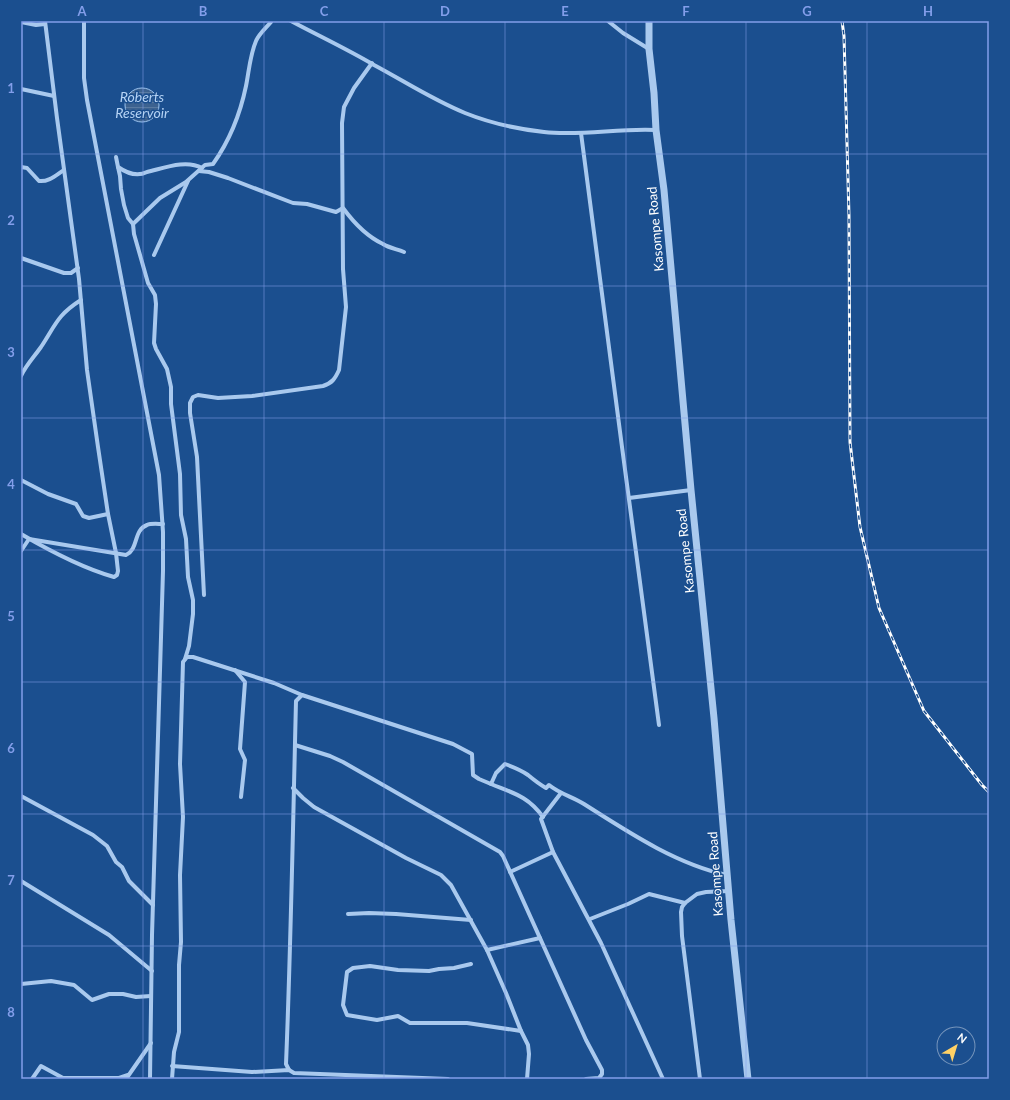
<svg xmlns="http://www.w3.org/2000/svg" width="1010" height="1100" font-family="Lato,sans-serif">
<defs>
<pattern id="water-rules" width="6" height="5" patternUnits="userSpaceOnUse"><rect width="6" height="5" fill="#3c6290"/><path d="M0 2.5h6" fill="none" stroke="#597aa1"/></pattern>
</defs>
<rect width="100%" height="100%" fill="#1b4f8f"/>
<circle fill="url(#water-rules)" stroke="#9cc4f0" cx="142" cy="105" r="17"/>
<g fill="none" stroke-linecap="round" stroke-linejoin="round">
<g stroke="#a9c9ee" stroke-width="4">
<path d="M84,21V78L87,100L159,475L163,532V571L152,935L150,1079"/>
<path d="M291,21C319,36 347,49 374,65C404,81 433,100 465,113C490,123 517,129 544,132C581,136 619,128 656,130"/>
<path d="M608,21L623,33L649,49"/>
<path d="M21,22L36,25L45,24"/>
<path d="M21,89L54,96"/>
<path d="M581,133C606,330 633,528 659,725"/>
<path d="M116,157L118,167C128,174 137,177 147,172C164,168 186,159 202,168"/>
<path d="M21,167L27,168L39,181C49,182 56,175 64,170"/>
<path d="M118,167L120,176L121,189L124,205L128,218L133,224L134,234L148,283L155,295L156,304L154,343L156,349L167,369L171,387V404L180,474L181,515L186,539L188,577L193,600V614L189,646L185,659"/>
<path d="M199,171L209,172L228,178L293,203L307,204L336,212L343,208C354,223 366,236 383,244C389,248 397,249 404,252"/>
<path d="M133,224L160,198L186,182L205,165L213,164C230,140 240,115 246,86C249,71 250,55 256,41C259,34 266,28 271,22"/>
<path d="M154,255L188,181"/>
<path d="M21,258L64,273H71L78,268"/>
<path d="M21,376C26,365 34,357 41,347C55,326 57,315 81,300"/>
<path d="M21,480L48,494L76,504L83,516L89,518L108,514"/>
<path d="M629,498L691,490"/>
<path d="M21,534C50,551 82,568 114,577L117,575L118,571L116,553L108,514L98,447L87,370L79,279L57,118L45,21"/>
<path d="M21,551L29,539L126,555C139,549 133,530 147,525C151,523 158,524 163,524"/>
<path d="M204,595L197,457L190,413V403L193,397L198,395L218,398L252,396L323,386C332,383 335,379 339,370L346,307L343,269L342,123L344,107L354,88L372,63"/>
<path d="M235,670L245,682L240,749L245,760L241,797"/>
<path d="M295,745L330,756L343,762L500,852L503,856L586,1040L602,1070V1074L599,1078L586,1079"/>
<path d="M491,784C513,793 528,796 543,817"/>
<path d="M293,788L303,798L314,807L406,858L441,875L451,885L487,950L506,993L521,1031L528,1045L529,1054L527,1079"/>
<path d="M21,796L93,835L107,846L116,862L122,867L129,881L153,905"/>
<path d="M553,852L541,819L561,793"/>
<path d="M510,872L553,852L601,943L663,1079"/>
<path d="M21,881L109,935L152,971"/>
<path d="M348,914L369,913L396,914L471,920"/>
<path d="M590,919L628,904L649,894L685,903"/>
<path d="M487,950L540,938"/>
<path d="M471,964L454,968L439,969L429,971L398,970L370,966L353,968L347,972L343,1005L347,1015L377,1020L398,1016L410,1023H467L521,1031"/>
<path d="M21,984L51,981L74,985L92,1000L109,994H123L136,997L151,996"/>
<path d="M172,1066L252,1072L289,1070L294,1073L448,1079"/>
<path d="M289,1070L286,1064C291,943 293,822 296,701L302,695L453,744L472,754L473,775L479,779L491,784L496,773L505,764C513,767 521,770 528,775C534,780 539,784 546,788L549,785C560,794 573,797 584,804C628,832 676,864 727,875"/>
<path d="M32,1079L41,1066L63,1078H119L128,1075"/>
<path d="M126,1079L151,1043"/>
<path d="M172,1079L174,1052L179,1032V965L181,942L180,875L183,817L180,764L183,662L187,657H193L274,683L302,695"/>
<path d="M700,1079L682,936L681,912L682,907L685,903L697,894L706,892L729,891"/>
</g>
<path stroke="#a9c9ee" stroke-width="7" d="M649,21V49L654,93L656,130L664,190L691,490L714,718L731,920L748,1079"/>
<g stroke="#fff" stroke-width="3">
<path id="rail" d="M842,21L844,36L849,216L850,442L860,527L879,608L924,711L982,785L989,792"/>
</g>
<use href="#rail" stroke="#1b4f8f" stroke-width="1.5" stroke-dasharray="4.5" stroke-linecap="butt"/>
</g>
<path fill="none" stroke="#839eea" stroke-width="1" stroke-opacity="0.55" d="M143,21V1079M264,21V1079M384,21V1079M505,21V1079M626,21V1079M746,21V1079M867,21V1079M21,154H989M21,286H989M21,418H989M21,550H989M21,682H989M21,814H989M21,946H989"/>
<g text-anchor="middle" stroke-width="3" stroke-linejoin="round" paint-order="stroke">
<g font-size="13" fill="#fff" stroke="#1b4f8f">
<text transform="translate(655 229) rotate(-95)" y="5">Kasompe Road</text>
<text transform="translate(685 551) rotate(-96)" y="5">Kasompe Road</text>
<text transform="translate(715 874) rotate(-94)" y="5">Kasompe Road</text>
</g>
<g font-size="14" font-style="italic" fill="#b5d3f5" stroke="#1b4f8f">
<text x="142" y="102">Roberts<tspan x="142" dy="16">Reservoir</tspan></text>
</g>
</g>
<rect width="1010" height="1100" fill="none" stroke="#1b4f8f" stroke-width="44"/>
<g transform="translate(956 1046) rotate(38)"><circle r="19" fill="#1b4f8f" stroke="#7695bc"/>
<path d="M0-3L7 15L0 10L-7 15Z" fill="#ffd166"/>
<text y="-6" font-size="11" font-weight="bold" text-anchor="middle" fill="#ffffff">N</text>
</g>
<rect x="22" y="22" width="966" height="1056" fill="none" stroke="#839eea" stroke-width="1.5"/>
<g font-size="13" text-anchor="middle" font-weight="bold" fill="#839eea">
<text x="82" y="16">A</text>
<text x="203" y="16">B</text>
<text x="324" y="16">C</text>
<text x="445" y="16">D</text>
<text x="565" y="16">E</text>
<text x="686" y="16">F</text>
<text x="807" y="16">G</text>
<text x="928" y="16">H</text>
<text x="11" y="93">1</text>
<text x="11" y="225">2</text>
<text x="11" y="357">3</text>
<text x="11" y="489">4</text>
<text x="11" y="621">5</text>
<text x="11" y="753">6</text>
<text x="11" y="885">7</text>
<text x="11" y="1017">8</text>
</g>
</svg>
